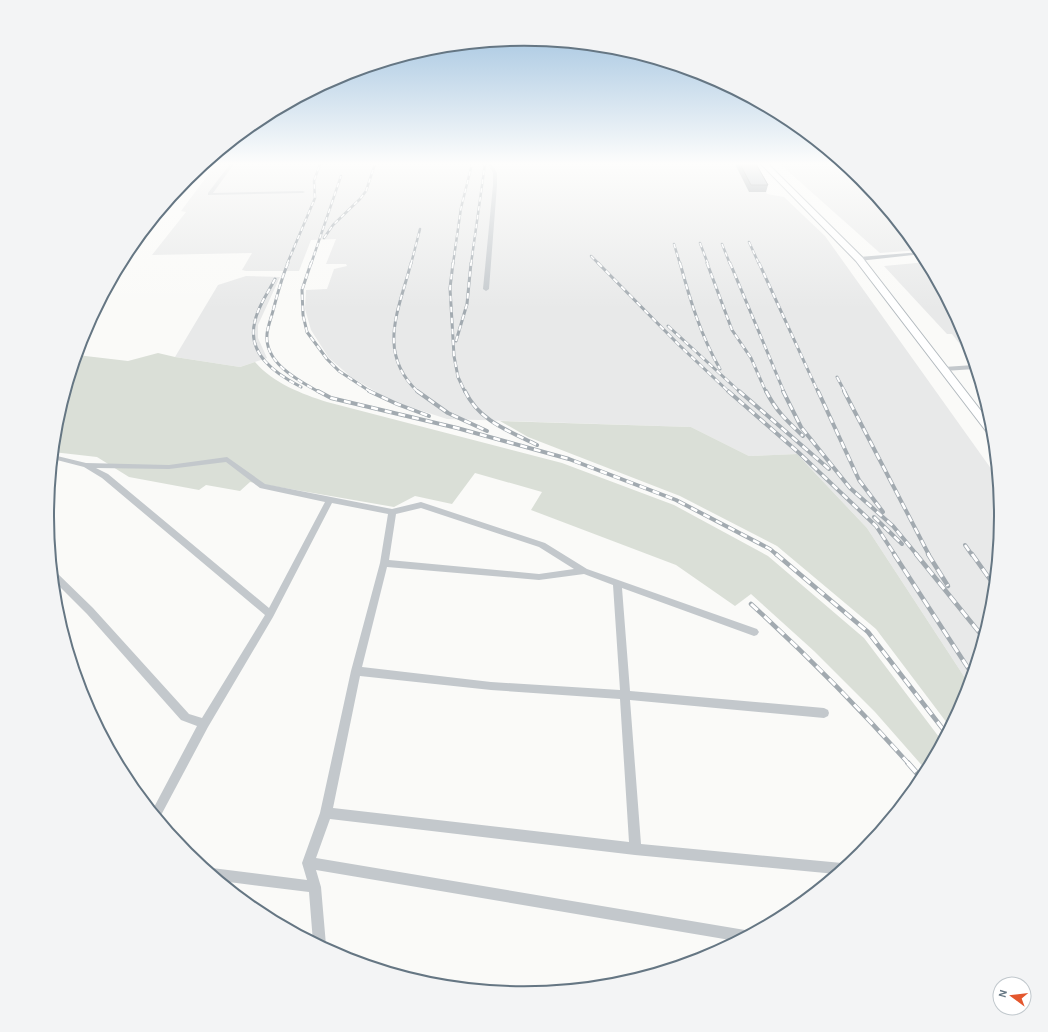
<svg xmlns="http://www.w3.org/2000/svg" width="1048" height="1032" font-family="'Alegreya Sans',sans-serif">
<rect width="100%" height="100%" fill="#fafaf8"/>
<g fill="#e8e9e9">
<path d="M216,164H751L767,194L784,197L825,236L997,477L1001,516L992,609L969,684L867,528L797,454L749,456L691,427L447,419L401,404L378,393L351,377L329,358L311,330L305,309L306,290L327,289L334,269L347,266L346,264H326L336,239L311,240L299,271H246L242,270L252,253L152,255L186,212L181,211Z"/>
<path d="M780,164H843L861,179L920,250L880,253Z"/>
<path d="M927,262L965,334L973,361L952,334H947L884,266Z"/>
<path d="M246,276L280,277L258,325V338L267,358L240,367L175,357L218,285Z"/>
</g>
<g fill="#dadfd7">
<path d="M158,353L175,357L240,367L255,362C273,383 302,394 327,402L562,463L674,505L768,556L864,638L942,741L926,770L875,712L814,651L751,594L735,606L676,565L531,510L542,492L475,473L452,504L415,496L394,507L250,482L240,491L206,485L199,490L129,477L97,457L53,452L56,423L77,355L128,361Z"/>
<path d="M500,421L691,427L749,456L797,454L867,528L969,684L965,699L950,727L876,629L777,546L680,496L528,437Z"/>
</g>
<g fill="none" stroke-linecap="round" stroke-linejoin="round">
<g stroke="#b3babf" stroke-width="2">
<path id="secondary" d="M761,164H768L862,257L992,425L993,436L989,435L856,261Z"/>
</g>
<g fill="#c3c8cc" fill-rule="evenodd">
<path d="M230,164H234L213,193L303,191L305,192L303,193L208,195V193Z"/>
<path d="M488,164H492L497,173V185L489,289L486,291L483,289L493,185V173Z"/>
<path d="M921,252L922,254L859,261L856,259L859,257Z"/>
<path d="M974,365L975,369L944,371L941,369L944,367Z"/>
<path d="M53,455L86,463L169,465L227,457L265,484L392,509L421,502L424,503L545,543L587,569L757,629L759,632L757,635L754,636L622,588L630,691L824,708L828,710L829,713L828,716L824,718L630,700L641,844L842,863L847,865L836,874L635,855L330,819L316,858L745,930L750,931V933L736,941L316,870L321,887L326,945L325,948L313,942L309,892L221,881L207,870L212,868L307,880L302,863L320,813L351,671L380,563L388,514L332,503L273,617L208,727L159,819L152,811L197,726L181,720L87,614L53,580L52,571L56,572L93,608L189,714L202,718L265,615L102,478L84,467L53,459ZM226,462L260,488L325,502L269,608L108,474L96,468L169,469ZM421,508L539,547L574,569L539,574L389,560L396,514ZM387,567L539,580L584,574L613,585L620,690L491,682L362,667ZM360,676L491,690L620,699L629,842L333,808Z"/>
</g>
<use href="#secondary" fill="#fff" fill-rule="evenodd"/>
<g stroke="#a2aab0" stroke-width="2.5">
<g id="rail-far4">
<path d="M324,238L333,225L360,199L366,191L375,164"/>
<path d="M749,242L759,264"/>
<path d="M700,243L708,264"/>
<path d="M674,244L680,264"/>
<path d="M722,244L730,264"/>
<path d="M591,256L599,264"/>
<path d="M287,264L315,198L314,181L320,164"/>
<path d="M311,264L341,176"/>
<path d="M411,264L420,229"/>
<path d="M453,264L461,208L472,164"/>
<path d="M471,264L485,164"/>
</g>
</g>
<g stroke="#a2aab0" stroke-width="3">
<g id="rail-far3">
<path d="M288,263C282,277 278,292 274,307C272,316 268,325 267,334C264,363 299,381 319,392"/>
<path d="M311,263L302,290L303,315L307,332L327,359L339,371L371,392"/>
<path d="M411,263C399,310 376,352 418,392"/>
<path d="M453,263L450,288L454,356L458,377L465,392"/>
<path d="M598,263L679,345L729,392"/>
<path d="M680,263C690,300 701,336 720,369"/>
<path d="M707,263L732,330L751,358L766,392"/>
<path d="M730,263L784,392"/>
<path d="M759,263L818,392"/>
<path d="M275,279C268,293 258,306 255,321C246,354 276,374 301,387"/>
<path d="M668,326L740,392"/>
<path d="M456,341L467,304L471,263"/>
<path d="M837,377L845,392"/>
</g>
</g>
<g stroke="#a2aab0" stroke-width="4">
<g id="rail-far2">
<path d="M318,391L331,398L457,428L569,459L676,500L770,549L777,555"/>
<path d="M369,391L397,404L429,416"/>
<path d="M417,391L448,413L487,431"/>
<path d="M465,391C479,421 509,431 537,445"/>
<path d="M728,391L798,452L876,526L895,555"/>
<path d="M739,391L829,469"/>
<path d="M766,391C776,411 787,421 803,436"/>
<path d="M783,391L801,427L850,488L893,526L917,555"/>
<path d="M818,391L859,480L883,512"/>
<path d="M844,391L929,555"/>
<path d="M874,517L902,544"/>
<path d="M965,545L972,555"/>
</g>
</g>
<g stroke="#a2aab0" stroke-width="4.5">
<g id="rail-far1">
<path d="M776,554L868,632L946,733"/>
<path d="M894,554L972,674"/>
<path d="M916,554L983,637"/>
<path d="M928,554L948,586"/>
<path d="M972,554L994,585"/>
<path d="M751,604C807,655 859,708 909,764"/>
</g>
</g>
<g stroke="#a2aab0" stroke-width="5.5">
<path id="rail" d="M908,763L922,779"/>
</g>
<use href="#rail-far4" stroke="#fff" stroke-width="1.5" stroke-dasharray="4.5" stroke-linecap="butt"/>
<use href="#rail-far3" stroke="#fff" stroke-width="2" stroke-dasharray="5.5" stroke-linecap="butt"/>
<use href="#rail-far2" stroke="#fff" stroke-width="2.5" stroke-dasharray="7" stroke-linecap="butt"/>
<use href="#rail-far1" stroke="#fff" stroke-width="3" stroke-dasharray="9" stroke-linecap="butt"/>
<use href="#rail" stroke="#fff" stroke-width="4" stroke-dasharray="12" stroke-linecap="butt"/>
</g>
<path fill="#929a9f" d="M735,164H756L768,185L766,192H749Z"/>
<path fill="#aab3b9" stroke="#777d82" d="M740,164H756L768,185H751Z"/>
<linearGradient id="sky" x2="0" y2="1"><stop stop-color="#96bcdc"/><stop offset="0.53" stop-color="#fdfdfc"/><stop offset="1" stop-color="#fdfdfc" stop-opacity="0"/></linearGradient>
<rect width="1048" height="309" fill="url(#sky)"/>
<path d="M0 0H1048V1032H0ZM54 516a470 470 0 1 1 940 0a470 470 0 1 1-940 0Z" fill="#f3f4f5" fill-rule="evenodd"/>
<path fill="none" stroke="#657683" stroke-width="2" d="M54 516a470 470 0 1 1 940 0a470 470 0 1 1-940 0Z"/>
<g transform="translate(1012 996) rotate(285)"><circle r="19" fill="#ffffff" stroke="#c1c8cd"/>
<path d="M0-3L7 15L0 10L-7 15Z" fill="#e4572e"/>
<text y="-6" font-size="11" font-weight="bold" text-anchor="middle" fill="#657683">N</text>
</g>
</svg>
